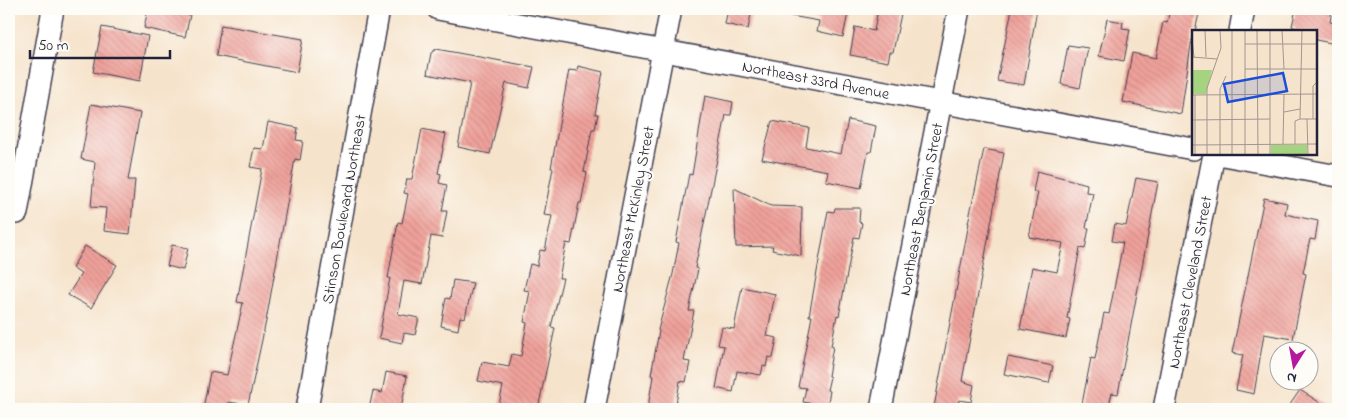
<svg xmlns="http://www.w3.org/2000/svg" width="1347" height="418" font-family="'Indie Flower',sans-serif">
<defs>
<pattern id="building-back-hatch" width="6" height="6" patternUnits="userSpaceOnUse" patternTransform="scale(1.25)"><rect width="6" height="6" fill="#efa19a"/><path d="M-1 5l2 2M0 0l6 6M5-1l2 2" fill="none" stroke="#cd8a86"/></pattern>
</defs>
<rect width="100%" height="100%" fill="#fdfcf7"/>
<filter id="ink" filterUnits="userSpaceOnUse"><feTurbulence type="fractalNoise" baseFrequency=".02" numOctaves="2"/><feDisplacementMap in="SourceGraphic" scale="10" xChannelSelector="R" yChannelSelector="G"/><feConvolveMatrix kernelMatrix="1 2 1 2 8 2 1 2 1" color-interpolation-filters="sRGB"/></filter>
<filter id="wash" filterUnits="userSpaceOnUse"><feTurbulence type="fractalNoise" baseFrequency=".0096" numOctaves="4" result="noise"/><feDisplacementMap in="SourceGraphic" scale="20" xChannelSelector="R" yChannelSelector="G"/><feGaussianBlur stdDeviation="1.12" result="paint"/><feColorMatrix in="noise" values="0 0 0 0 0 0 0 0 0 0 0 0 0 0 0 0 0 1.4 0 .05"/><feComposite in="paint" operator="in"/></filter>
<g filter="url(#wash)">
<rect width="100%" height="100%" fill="#f6e3cb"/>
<g id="blocks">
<g fill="url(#building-back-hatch)">
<path d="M148,9L190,15L185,37L144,28Z"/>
<path d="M728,9H752L748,29L725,24Z"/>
<path d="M792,9H849L843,37L817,31L819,21L791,16Z"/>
<path d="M878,9H902L893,52H890L888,62L850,55L855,27L874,31Z"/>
<path d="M1012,9H1037L1024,85L997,81Z"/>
<path d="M1170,9H1200L1195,31H1193L1181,114L1123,102L1132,53L1156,58L1163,22L1167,23Z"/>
<path d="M1296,9H1332L1330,22L1338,24L1336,44L1316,40V31H1295L1296,28L1292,26Z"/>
<path d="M1107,19L1123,22L1122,28L1130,29L1124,61L1099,56Z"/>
<path d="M221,25L303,39L297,72L216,56Z"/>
<path d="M102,27L148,36L140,81L93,72Z"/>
<path d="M1068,45L1088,48L1080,88L1061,84Z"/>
<path d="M436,49L534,67L529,88L506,83L490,154L458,147L470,83L427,74L431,53Z"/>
<path d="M578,66L603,72L595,114H598L595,129H592L584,172L587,173L581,203H579L571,244L566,243L559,278H563L551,327L555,328L538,409H498L503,386L478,381L482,362L509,367L512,354L521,356L527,323L524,322L530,291L524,290L530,264L537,266L540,250L545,251L552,216L544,215L553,168H551L569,70L577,71Z"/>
<path d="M705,96L733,102L731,115H726L695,268L698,269L689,311H694L684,361L690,362L686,382L680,381L675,409H649L648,407L653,376L651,375L659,331L658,330L673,274L679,243L676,242L689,174L692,175Z"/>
<path d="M91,104L140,113L128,180H135L130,234L104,231L106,208L91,207L95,162L81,159Z"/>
<path d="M848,120L876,126L871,152H868L861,188L826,181L828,171L762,159L772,121L809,128L806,147L841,154Z"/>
<path d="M268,122L298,128L296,140L303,141L300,160L295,159L266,321L248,405L229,402L228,409H203L210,372L227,375L243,303L237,302L262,169L250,167L254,148L263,149Z"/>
<path d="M422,129L446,134L438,173L441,174L439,183L447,185L442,211H447L442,238L431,236L422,284L404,281L398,314L419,318L415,335L404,333L402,343L379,338L390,278H388L398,222L402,223L408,194L404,193L407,179H412Z"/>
<path d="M984,149L1004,153L962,381L974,385L971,402L959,400L957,409H947L934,407L969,223H968Z"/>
<path d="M1037,171L1087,184L1086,192L1093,193L1086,228H1089L1085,249L1080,248L1067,318L1070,319L1066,338L1020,329L1032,267L1057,272L1063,243L1029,237L1038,192H1033Z"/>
<path d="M1136,178L1158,182L1118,394L1112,393L1108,409H1081L1091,358L1095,359L1104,313L1109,314L1123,243L1112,241L1115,224L1126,226Z"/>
<path d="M734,188L771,206L802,207L801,256L772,250L773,246L736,247Z"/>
<path d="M1264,198L1287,203L1285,214L1318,221L1315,240L1310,239L1303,273L1306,274L1293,339L1264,334L1254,394L1236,390L1243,355L1232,353Z"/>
<path d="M835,208H860L859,222L862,223L859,238L854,237L839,316L837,315L831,346H833L828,376L830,377L827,390L830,391L827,407L803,402L806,388L798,387L812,316H809L828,211L834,212Z"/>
<path d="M172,245L188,248L183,270L167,266Z"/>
<path d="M85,246L117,265L91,308L68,295L81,274L72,268Z"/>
<path d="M453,280L473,283L465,318L460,317L458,330L441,326L446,298L450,299Z"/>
<path d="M742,287L775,294L767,336L777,338L773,358L768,357L766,367L763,366L761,375L737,371L733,392L716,388L724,346L718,345L722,327L734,329Z"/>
<path d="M1008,357L1053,366L1049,383L1004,374Z"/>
<path d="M386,372L407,376L401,409H369L373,391L382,393Z"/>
<path d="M1300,390L1330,409H1287Z"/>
</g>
</g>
</g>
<g filter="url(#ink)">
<use href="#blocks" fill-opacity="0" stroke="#423f51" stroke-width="1"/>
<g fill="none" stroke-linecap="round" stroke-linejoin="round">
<g stroke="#423f51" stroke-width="24">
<g id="minor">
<path d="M438,9L1193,149"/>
<path d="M1240,31L1244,9"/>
<path d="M1218,154L1338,176"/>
<path d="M17,213L53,9"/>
<path d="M307,409L379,9"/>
<path d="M594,409L671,9"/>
<path d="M881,409L959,9"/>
<path d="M1164,409L1214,154"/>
</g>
</g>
<use href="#minor" stroke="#fff" stroke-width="21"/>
</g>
</g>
<g text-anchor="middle" stroke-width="4" stroke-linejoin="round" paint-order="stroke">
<g font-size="16" fill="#22223b" stroke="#fdfcf7">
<text transform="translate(816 79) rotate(11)" y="6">Northeast 33rd Avenue</text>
<text transform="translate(343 209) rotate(-80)" y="6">Stinson Boulevard Northeast</text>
<text transform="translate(632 209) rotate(-79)" y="6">Northeast McKinley Street</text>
<text transform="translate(920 209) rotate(-79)" y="6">Northeast Benjamin Street</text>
<text transform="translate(1189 282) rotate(-79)" y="6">Northeast Cleveland Street</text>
</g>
</g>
<g transform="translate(1192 30)">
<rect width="125" height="125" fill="#f6e3cb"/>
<path d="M79,115H115V125H79Z" fill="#a5d380"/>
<path d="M0,40H20L14,64H0Z" fill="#a5d380"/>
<path fill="none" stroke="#a19691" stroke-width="1" d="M13,0L14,27M53,0V125M65,0L66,125M78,0V125M90,0L92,39M0,9L2,27M53,14H78M78,14H125M0,27L25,29M53,39H125M0,65L125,64M92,82L108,79M108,89L110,0M108,89H125M115,89L116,125M121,89V56L125,52M0,90L78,89M91,114L92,64M103,114V91L108,89M0,115L125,114M3,125V65M15,125V58L29,18L28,0M28,125V59L34,46M40,125V0"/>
<path fill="#1d4ed8" fill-opacity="0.15" stroke="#1d4ed8" stroke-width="2.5" d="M91,43L95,61L36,72L32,54Z"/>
<rect width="125" height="125" fill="none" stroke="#22223b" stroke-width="2.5"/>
</g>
<rect width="1347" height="418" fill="none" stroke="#fdfcf7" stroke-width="30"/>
<g transform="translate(1294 366) rotate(191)"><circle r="24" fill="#fdfcf7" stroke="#a5a5ac"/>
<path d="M0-4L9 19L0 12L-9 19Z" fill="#b5179e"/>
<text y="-8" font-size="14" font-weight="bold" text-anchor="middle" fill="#22223b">N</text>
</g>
<path d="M30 50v8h140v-8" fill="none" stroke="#22223b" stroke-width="2.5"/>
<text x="38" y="50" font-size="15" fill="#22223b" stroke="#fdfcf7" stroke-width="4" paint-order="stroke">50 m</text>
</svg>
